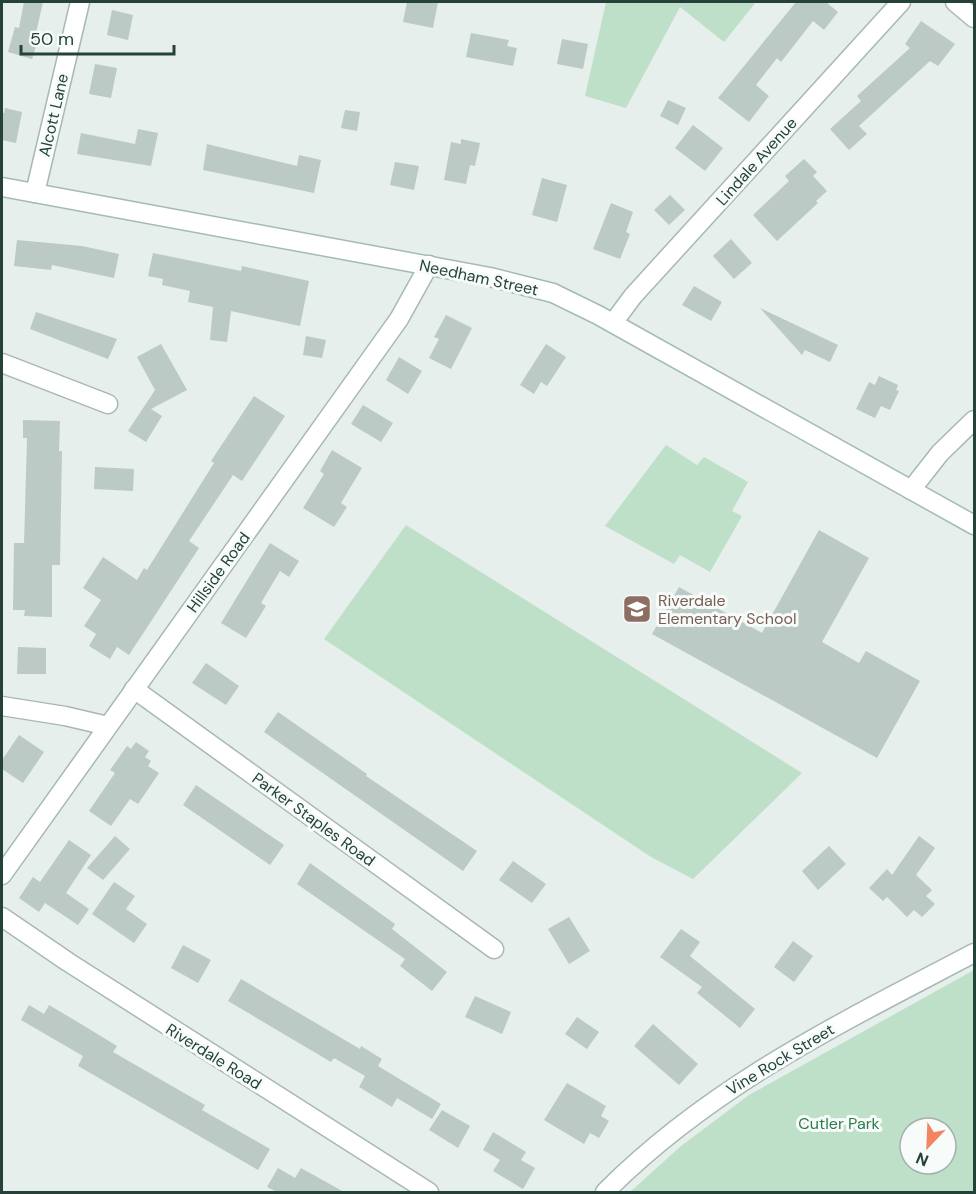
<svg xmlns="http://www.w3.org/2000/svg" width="976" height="1194" font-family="'DM Sans',sans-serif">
<rect width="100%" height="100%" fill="#e6efeb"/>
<g fill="#bfe0c8" fill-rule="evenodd">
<path d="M606,2H756L724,42L680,7L626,108L585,96Z"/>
<path d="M666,445L697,465L704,457L748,482L732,511L742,516L710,572L680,555L674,564L605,526Z"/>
<path d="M406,525L802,773L693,879L651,857L324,639Z"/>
<path d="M974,970V1192H630L681,1146L749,1095ZM910,1128H946V1164H910Z"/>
</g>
<g fill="#bbcac4">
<path d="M24,2H43L36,33L40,34L32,59L8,52L15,27L19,28Z"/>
<path d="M407,2H438L433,28L403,22Z"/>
<path d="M796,2H826L838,12L824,30L813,21L781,62L777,58L756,85L769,96L749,122L718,98Z"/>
<path d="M112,10L133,15L128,40L107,35Z"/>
<path d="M921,21L955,44L938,66L930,61L859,126L867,134L849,150L830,129L861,101L857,96L910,48L905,44Z"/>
<path d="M471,33L509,40L507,46L517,48L513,66L466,57Z"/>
<path d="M562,39L588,44L583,69L557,64Z"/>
<path d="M95,64L117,68L111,98L89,94Z"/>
<path d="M668,100L686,108L678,125L660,116Z"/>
<path d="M5,108L22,112L16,143L2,140V113H4Z"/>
<path d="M345,110L360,112L357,131L341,128Z"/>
<path d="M693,125L723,148L705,171L675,148Z"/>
<path d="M138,129L158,133L151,166L77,154L81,133L135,144Z"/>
<path d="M461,139L480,143L475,166L470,165L466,184L444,180L451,142L461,144Z"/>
<path d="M207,144L297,166L299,155L321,160L314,193L203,170Z"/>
<path d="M804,159L817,172L813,176L827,191L816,201L818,203L777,241L753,215L789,181L785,176Z"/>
<path d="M395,162L419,166L414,190L390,185Z"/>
<path d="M542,178L567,185L557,222L532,215Z"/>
<path d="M670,195L685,210L669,225L654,210Z"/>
<path d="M611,203L633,212L626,232L630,234L620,259L593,249Z"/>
<path d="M731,239L752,263L734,279L713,256Z"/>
<path d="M17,240L82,246L119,254L114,278L52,265L51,270L14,266Z"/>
<path d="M153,253L241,271L242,266L309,281L300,326L231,311L227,342L210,340L213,307L188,302L190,291L162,285L163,279L148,276Z"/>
<path d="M694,286L722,302L711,321L682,305Z"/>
<path d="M760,308L838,345L830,362L805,350L802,355Z"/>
<path d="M36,312L117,339L108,359L30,329Z"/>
<path d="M446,315L472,328L451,369L429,358L439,339L434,337Z"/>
<path d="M306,336L326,340L322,358L303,355Z"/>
<path d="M161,344L187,390L151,409L162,416L146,442L128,431L155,390L137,357Z"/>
<path d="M546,344L566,357L547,386L541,382L534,394L520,385Z"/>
<path d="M399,357L422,371L408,394L386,380Z"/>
<path d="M879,376L898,385L896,390L899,391L890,410L881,406L875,418L856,409L869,382L875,385Z"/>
<path d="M254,396L285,416L242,481L233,475L189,541L199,548L129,655L117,647L110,659L89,646L96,634L84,626L101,600L83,588L103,557L137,580L144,568L147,570L214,463L211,461Z"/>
<path d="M363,405L393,423L381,442L351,424Z"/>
<path d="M23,420L60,421L59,451H62L60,565H52V617L24,616L25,610H13L14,543H24L27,438H23Z"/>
<path d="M332,450L362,468L341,503L347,507L334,527L303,508L324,474L320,471Z"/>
<path d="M95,467L134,469L133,491L94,489Z"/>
<path d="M819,530L869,558L822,642L859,663L866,651L920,681L877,758L652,634L679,587L762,633Z"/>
<path d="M270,543L299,561L289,577L280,571L261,603L266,606L246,638L221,623Z"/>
<path d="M18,647L46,648V674H17Z"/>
<path d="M206,663L239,686L226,705L192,683Z"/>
<path d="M278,712L367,774L366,776L477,851L463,871L264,732Z"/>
<path d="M19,735L44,752L23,783L2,769V760Z"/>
<path d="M136,742L149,751L145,757L151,761L148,766L159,773L138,804L130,799L111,826L89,811L115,773L110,770L127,746L131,749Z"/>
<path d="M196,785L284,845L270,865L183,805Z"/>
<path d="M115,836L130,849L103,880L87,868Z"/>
<path d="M919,836L935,848L916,875L932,890L926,896L935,904L922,917L914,910L907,917L887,897L883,901L869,888L887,869L892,875Z"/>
<path d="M69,840L91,855L66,893L89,909L78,925L45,903L39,912L19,898L33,877L40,882Z"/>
<path d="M829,846L846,864L818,890L802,871Z"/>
<path d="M513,861L546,884L532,903L499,880Z"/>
<path d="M310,863L395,924L392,929L447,972L432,991L400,966L405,959L297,884Z"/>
<path d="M114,882L135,896L126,909L147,924L134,943L92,914Z"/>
<path d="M569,917L590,951L569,964L548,929Z"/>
<path d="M681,929L700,942L690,956L755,1009L740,1028L697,993L702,987L660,957Z"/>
<path d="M793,941L813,956L794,982L774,967Z"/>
<path d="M183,945L211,960L198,983L171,968Z"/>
<path d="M241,979L360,1049L361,1046L382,1059L378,1066L441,1104L432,1119L397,1098L392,1107L359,1087L365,1076L334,1058L331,1062L228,1001Z"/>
<path d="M475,996L511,1012L502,1034L465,1017Z"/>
<path d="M29,1005L44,1014L49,1005L81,1024L117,1046L113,1052L205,1105L202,1110L270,1149L258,1170L78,1066L83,1056L21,1020Z"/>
<path d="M577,1017L599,1032L587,1049L565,1034Z"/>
<path d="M653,1024L698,1064L679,1085L634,1046Z"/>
<path d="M567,1083L606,1106L601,1116L609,1121L599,1138L590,1133L584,1144L544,1120Z"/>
<path d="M442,1110L470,1126L458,1148L429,1130Z"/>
<path d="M493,1132L526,1152L521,1160L535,1168L523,1189L493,1171L500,1160L483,1150Z"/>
<path d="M278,1168L295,1178L301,1168L344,1192H277L267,1187Z"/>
</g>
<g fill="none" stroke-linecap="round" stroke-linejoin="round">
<g stroke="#a8b8b2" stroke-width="21">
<g id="street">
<path d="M955,2L974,18"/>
<path d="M35,193L80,2"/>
<path d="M613,323L633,296L901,2"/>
<path d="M2,363L108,404"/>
<path d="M911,490L940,453L974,420"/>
<path d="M134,689L494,949"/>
<path d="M2,706L65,716L108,726"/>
<path d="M2,875L399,319L429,265"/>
<path d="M2,917L68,962L429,1192"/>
<path d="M605,1192C713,1084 841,1023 974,953"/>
</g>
</g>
<g stroke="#a4bbb3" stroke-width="21">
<path id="secondary" d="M2,187L490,277L553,293L598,315L974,525"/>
</g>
<use href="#street" stroke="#fff" stroke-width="18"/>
<use href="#secondary" stroke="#fff" stroke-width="18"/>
</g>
<defs>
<g id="school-square" transform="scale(1.5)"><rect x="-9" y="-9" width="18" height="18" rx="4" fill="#8d6e63" stroke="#f7fbf9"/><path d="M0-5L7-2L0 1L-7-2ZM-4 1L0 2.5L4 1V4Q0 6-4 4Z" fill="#fff"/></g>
</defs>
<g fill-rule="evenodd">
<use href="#school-square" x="637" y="609"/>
</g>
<g text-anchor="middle" stroke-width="6" stroke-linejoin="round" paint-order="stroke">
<g font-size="16" fill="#24423a" stroke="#f7fbf9">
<text transform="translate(53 115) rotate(-77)" y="6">Alcott Lane</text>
<text transform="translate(756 161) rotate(-48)" y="6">Lindale Avenue</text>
<text transform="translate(479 277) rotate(12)" y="6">Needham Street</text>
<text transform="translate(218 572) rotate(-54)" y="6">Hillside Road</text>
<text transform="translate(314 819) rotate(36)" y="6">Parker Staples Road</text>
<text transform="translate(214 1056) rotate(32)" y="6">Riverdale Road</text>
<text transform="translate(780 1059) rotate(-31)" y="6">Vine Rock Street</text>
</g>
<g font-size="16" fill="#785e54" stroke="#f7fbf9" text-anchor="start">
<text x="658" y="606">Riverdale<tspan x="658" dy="18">Elementary School</tspan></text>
</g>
<g font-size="16" fill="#2d7a4b" stroke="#f7fbf9">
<text x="839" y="1129">Cutler Park</text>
</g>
</g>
<rect width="976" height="1194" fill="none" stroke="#24423a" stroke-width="6"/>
<g transform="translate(928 1146) rotate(203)"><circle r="28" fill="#f7fbf9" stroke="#a3b1ad" stroke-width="1.5"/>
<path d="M0-4.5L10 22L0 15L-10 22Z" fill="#f4845f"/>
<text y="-9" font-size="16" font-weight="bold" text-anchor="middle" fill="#24423a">N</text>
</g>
<path d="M21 45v9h153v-9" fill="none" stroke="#24423a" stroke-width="3"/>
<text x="30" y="45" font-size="18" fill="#24423a" stroke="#f7fbf9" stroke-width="4.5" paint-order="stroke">50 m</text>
</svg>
